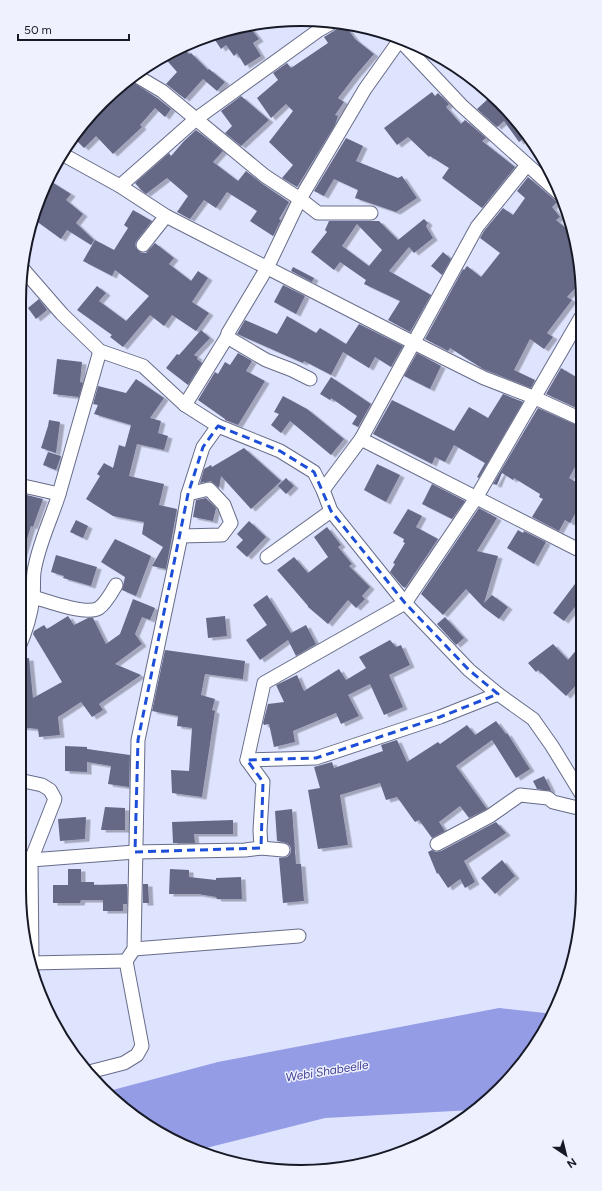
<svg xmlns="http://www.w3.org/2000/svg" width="602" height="1191" font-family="Figtree,sans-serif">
<defs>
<filter id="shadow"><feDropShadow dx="4.5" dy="2.5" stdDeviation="0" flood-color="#0004"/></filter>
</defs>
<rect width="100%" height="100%" fill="#dee3fe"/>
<path fill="#939ce5" d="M499,1008L554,1014L501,1089L472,1110L325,1118L194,1151L145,1125L109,1091L218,1062Z"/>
<g fill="#656986" fill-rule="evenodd" filter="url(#shadow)">
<path d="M341,23L344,24L355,39L374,54L355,76L338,98L344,102L335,115L338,116L335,125L297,187L282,178L293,165L269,142L293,111L286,104L271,118L257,98L278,80L273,73L287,63L291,68L328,43L324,37L337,29Z"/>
<path d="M248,25L259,39L253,43L261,56L245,66L237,53L234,56L226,45L221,49L211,34Z"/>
<path d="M182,47L189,54L191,53L208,70L209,69L225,82L217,91L203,79L185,99L166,84L177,72L163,56Z"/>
<path d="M128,79L157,98L171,109L165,117L155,108L140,125L142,127L113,154L96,136L84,148L74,138L85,128L82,125L115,89Z"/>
<path d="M432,92L435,96L438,93L449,104L446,107L461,124L465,120L486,138L482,141L515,167L482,208L442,178L449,168L430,156L429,157L408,137L397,145L384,128Z"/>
<path d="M241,96L269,120L241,146L225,133L232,126L221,111Z"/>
<path d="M489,98L498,108L502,105L525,130L528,135L519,142L504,121L497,127L477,109Z"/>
<path d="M196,130L223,151L213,162L238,181L246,171L261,183L289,202L279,219L281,220L273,236L250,221L257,211L227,192L216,208L204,200L190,219L177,212L188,196L167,178L146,194L141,190L135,183L169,153L171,156L184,141Z"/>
<path d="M346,138L363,146L356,161L398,178L402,176L417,198L396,212L355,198L358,190L334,179L324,196L314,191Z"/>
<path d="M528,177L557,202L552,207L560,217L556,220L573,234L581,264V282L567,297L572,300L547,333L553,337L544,349L530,339L514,370L535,380L531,388L483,369L450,348L448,351L425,339L463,269L464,270L467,266L481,277L500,253L480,238L484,231L503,208L513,215L525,198L517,191Z"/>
<path d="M47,179L71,194L66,200L83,214L76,223L94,240L91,245L67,230L61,239L32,218Z"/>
<path d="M133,210L152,221L137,240L135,244L136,248L141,253H146L155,243L174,258L169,264L191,281L198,271L208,278L192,302L209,313L196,331L172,315L164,326L150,315L123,347L110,337L112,335L77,310L97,286L106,293L99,301L126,321L149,296L115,270L112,276L83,261L95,240L114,250L128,228L124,225Z"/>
<path d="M424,219L428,223L426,226L433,238L414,253L409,247L389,271L431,295L410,332L388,320L400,301L364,284L366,280L340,262L334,270L311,252L327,232L325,230L329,221H379L398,240ZM357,224L382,250L369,266L342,246Z"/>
<path d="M443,252L451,259L442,275L431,266Z"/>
<path d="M293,267L314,278L312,282L291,271Z"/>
<path d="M283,285L305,296L296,314L274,302Z"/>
<path d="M39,299L47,310L36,319L28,308Z"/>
<path d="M287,316L316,333L320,328L346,344L359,324L403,346L391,367L375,357L369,368L343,352L331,375L304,361L303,363L237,334L245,320L277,334Z"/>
<path d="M201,330L210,338L194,355L198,357L197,359L202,363L188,385L166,368L177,354L179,355Z"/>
<path d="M238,353L252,361L246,371L265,381L238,425L225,420V419L198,400L215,372L218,374L225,362L230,365Z"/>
<path d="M417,353L441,366L430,389L404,376Z"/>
<path d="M57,359L82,362L80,382L83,383L79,397L53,394Z"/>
<path d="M561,368L581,380V410L546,394Z"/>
<path d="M331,377L371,404L358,427L352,424L357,416L331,398L330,400L320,394Z"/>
<path d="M136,379L164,398L150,418L161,421L158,433L168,436L164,450L137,444L129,476L164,484L159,505L177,509L166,569L152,566L163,547L142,534L144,522L113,516L86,499L100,476L97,474L104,463L113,468L119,445L125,447L131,425L94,414L98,405L93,404L98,386L126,393Z"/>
<path d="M503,394L523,402L479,478L477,477L485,463L454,445L445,462L435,457L432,464L373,434L392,400L454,431L469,407L488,418Z"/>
<path d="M283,396L307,409L344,439L331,455L290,421L281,433L271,425L279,414L274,412Z"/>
<path d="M538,408L581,427V456L569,478L581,485V503L570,523L565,520L559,531L532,517L543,499L539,497L540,494L514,478L513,480L502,473L497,485L493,484Z"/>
<path d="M49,420L60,422L56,453L41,448L48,426Z"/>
<path d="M244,448L281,481L251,509L221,476L219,488L211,481L200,483L204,469L211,465L212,467Z"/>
<path d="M48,452L61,456L56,470L43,465Z"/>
<path d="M377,464L400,475L386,502L364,490Z"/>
<path d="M286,478L294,486L286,494L278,486Z"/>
<path d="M432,484L465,501L452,519L422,504Z"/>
<path d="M19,493L43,499L33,527L31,526L22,556H19Z"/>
<path d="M206,498L216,508L213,521L193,517L196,500Z"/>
<path d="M479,508L497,518L477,551L498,556L484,603L492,595L508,607L499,619L483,607L466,589L443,615L421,594Z"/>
<path d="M408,509L422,516L416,527L438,539L405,588L402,586L390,572L395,564L393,563L405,543L403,542L404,539L393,533Z"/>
<path d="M76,520L88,526L83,538L70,532Z"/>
<path d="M249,521L266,537L247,557L236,547L243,540L237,534Z"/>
<path d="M327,527L341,545L338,547L352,564L349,566L370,587L362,596L365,599L356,608L348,600L328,624L308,607V606L277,570L294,557L308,573L328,557L314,537Z"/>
<path d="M518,530L523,533L524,531L546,542L534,564L507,548Z"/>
<path d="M115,539L151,556L136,596L122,590L125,577L101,562Z"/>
<path d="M56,555L97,567L91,586L63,578L64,576L51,572Z"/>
<path d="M581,576L582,598L564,621L553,613Z"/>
<path d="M267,595L291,633L306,625L316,644L296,656L288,640L260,660L246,640L267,625L253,605Z"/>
<path d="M133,599L155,608L150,620L142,617L135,634L142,644L115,664L141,675L99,704L103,710L92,717L81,702L58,717L60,735L39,737L38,729L19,727V707H23L19,659L29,658L33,698L62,682L33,634L34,631L44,625L47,629L68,616L74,625L88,618H93L106,644L120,634Z"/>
<path d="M225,616L227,636L208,638L206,618Z"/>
<path d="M445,617L464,638L456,645L437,624Z"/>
<path d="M390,640L396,647L401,645L410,665L389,675L403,707L384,715L370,684L348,695L359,716L341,724L336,713L293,731L295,742L274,747L269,724L264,725L263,723L268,704L284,702L276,685L297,675L304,691L339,669L346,680L366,668L359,657Z"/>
<path d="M582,643V679L566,696L538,670L536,672L528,663L553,644L568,660Z"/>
<path d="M165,650L245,661L243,679L205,674L201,695L215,699L212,710L215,711L202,797L172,793L171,770L189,771L192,728L177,726L178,716L152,711Z"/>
<path d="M496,721L506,734L507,733L530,769L516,778L492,740L456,766L487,809L469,818L460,806L439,822L445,831L432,838L419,820L415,822L397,797L386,800L380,783L340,795L348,845L318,849L308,790L320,788L314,767L332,762L334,768L383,751L381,745L397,740L407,762L438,742L440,744L467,725L475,735Z"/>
<path d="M65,746L87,747V749L130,755L129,787L108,784L111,766L87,762V772L65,771Z"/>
<path d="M544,776L551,790L550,791L537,789L533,781Z"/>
<path d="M105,807L125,808V830H101Z"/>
<path d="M292,809L296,864H301L304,901L283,903L279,858L287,857L290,854L291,850L290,846L287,843L277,841L275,811Z"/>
<path d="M86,817L85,839L60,841L58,819Z"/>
<path d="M233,820V834H194L195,843H173L172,822Z"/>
<path d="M496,822L506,833L464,861L475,882L465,888L460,879L448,888L438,873L437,874L428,852L432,850L436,852L441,851Z"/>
<path d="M502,860L515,876L495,894L481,878Z"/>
<path d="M68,869H81V882H94V885L127,884V904H123V911H103V900H81L80,903H53V885H68Z"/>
<path d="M170,869L189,870V877L216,880V878L241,877L242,899H217L216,897L198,894H169Z"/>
<path d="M143,884H148L149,903H143Z"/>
</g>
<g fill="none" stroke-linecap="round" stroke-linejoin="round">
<g stroke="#676c89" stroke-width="15">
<g id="minor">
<path d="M397,37L461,105L562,196"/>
<path d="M135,75L162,91L265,176L300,199L318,213H371"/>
<path d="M62,154L120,186L166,216L414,343L484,378L533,397L581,419"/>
<path d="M120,186L196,119L319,30L333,22"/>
<path d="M143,245L166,216"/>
<path d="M22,268L62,314L100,351L143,366L185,405L218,426L280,451L314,472L323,490L331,511L405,603L469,670L498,694L533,719L552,746L582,795"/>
<path d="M227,337L266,360L292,370L310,379"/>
<path d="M185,405L227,337L228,333L267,268L300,199L365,89L399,41"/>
<path d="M361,439L581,551"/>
<path d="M19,485L59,494"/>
<path d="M323,490L361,439L477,227L527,165"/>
<path d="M181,536L222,535L231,523L224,505L209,489L188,494"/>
<path d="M267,557L331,511"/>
<path d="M33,597C48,601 86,616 99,608C106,603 112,592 116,585"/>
<path d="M19,647C26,631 31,614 33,597C34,589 33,580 34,572C38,545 51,520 59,494L100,351"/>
<path d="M247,760L316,758L440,717L498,694"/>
<path d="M437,844L490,816L520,795L548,798L553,802L582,809"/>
<path d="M261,848L260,830L263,782L247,760L264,683L405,603L476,498L581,317"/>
<path d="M19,858L31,860L55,799L50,790L42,785L19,780"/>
<path d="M134,949L299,936"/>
<path d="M31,963L126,961"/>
<path d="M32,963L31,860L135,852L245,850L261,848L283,850"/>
<path d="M89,1072L124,1063L137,1055L142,1046L126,961L134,949L138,740L181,536L188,494L203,447L218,426"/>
</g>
</g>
<use href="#minor" stroke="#fff" stroke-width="13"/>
</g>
<path fill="none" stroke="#1d4ed8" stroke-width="3" stroke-dasharray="8 5" stroke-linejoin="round" d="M218,426L280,451L314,472L331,511L405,603L469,670L498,694L440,717L316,758L247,760L263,782L261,848L135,852L138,740L188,494L203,447Z"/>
<g text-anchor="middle" stroke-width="3" stroke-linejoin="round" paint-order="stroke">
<g font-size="12" font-style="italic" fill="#3d3f94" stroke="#eff1ff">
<text transform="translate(327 1071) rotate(-9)" y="4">Webi Shabeelle</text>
</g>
</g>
<path d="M0 0H602V1191H0ZM301 26H301A275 275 0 0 1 576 301V890A275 275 0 0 1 301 1165H301A275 275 0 0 1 26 890V301A275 275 0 0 1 301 26Z" fill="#eff1ff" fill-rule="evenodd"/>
<path fill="none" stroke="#171925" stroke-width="2" d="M301 26H301A275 275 0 0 1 576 301V890A275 275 0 0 1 301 1165H301A275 275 0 0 1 26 890V301A275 275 0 0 1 301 26Z"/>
<g transform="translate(566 1155) rotate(145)" stroke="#eff1ff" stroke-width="3" paint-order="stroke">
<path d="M0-3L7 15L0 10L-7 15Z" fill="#171925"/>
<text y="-6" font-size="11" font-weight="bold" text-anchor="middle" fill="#171925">N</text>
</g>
<path d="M18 34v6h111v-6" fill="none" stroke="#171925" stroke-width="2"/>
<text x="24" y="34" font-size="12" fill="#171925" stroke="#eff1ff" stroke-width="3" paint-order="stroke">50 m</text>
</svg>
